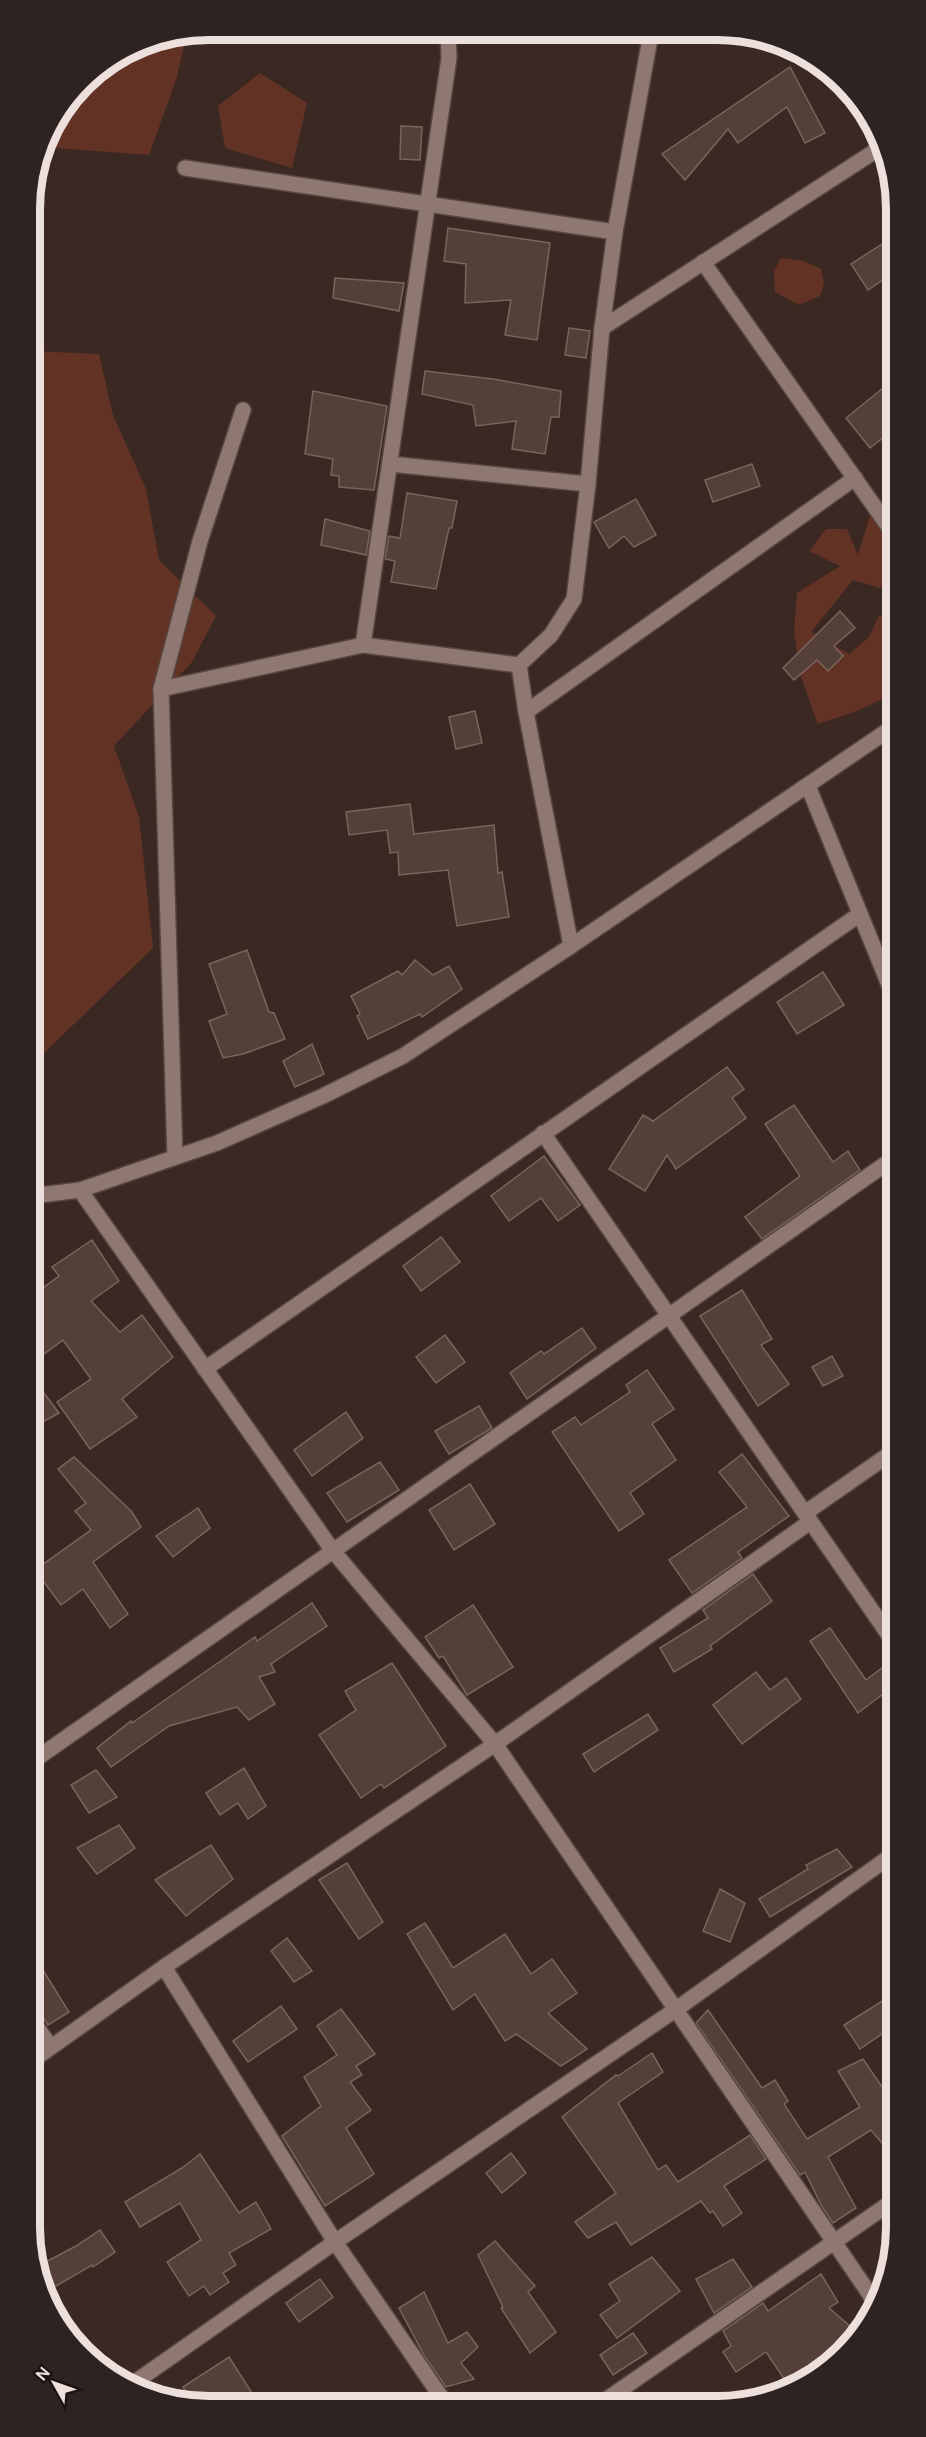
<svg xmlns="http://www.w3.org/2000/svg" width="926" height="2437" font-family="'DM Sans',sans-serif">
<rect width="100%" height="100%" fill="#3b2822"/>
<g fill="#623324">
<path d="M187,34L176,80L149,155L56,148L46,139L49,130L91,75L141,44Z"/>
<path d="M260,73L307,103L292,168L225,148L218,106Z"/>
<path d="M781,258L804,261L821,269L824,283L820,296L799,305L775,292L774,271Z"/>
<path d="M31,351L99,354L113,415L146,489L159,560L216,616L192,662L114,746L139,817L153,948L44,1053L32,1046Z"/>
<path d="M873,505L893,511V574L880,588L853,580L811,632L849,654L869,637L879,615L893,621V694L857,711L818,724L800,674L794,631L797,593L840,566L809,551L826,529H847L858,555Z"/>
</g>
<g fill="#544039" stroke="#7a645d" stroke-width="1.5">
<path d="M790,67L825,133L805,143L787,107L738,143L728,129L685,180L662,154Z"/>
<path d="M401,126L422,127L420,160L400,159Z"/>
<path d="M448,228L550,243L537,340L505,335L511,300L465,303L466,264L444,261Z"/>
<path d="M893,237V273L868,290L851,264Z"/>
<path d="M335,278L404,283L399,311L333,298Z"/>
<path d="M569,328L590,331L586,358L565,355Z"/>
<path d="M425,371L493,379L561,391L559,417H551L545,454L512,449L516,421L476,426L473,405L422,394Z"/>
<path d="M893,380V430L870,448L846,418Z"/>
<path d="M313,391L387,406L374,490L339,487V476L331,475L333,459L305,454Z"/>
<path d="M752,464L760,486L713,502L705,480Z"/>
<path d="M407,493L457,501L452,528H449L436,589L391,582L395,561L385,559L389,536L400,538Z"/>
<path d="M636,499L656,535L634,547L624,536L609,548L594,522Z"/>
<path d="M325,519L370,531L366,555L321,545Z"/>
<path d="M840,611L855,628L834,646L843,656L828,671L817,660L794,680L783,668Z"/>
<path d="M475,711L482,743L456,749L449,717Z"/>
<path d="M410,804L414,834L494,825L498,873L502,872L509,917L457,926L448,870L399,875L398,852L390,853L387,830L349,835L346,812Z"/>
<path d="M247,950L269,1012L274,1013L285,1039L243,1054L223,1058L209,1021L227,1014L209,964Z"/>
<path d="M415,960L433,975L449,966L462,989L422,1017L420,1014L368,1039L357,1016L360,1014L351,996L398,971L402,975Z"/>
<path d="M823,972L844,1005L797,1034L777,1002Z"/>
<path d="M312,1044L324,1074L295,1087L283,1061Z"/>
<path d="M727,1067L744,1089L732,1098L746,1118L676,1169L667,1155L645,1191L609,1169L643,1115L653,1121Z"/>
<path d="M794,1105L833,1162L848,1151L860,1170L762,1239L745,1217L800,1176L765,1124Z"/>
<path d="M544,1156L580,1205L558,1221L541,1198L509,1221L491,1196Z"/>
<path d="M441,1237L460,1262L421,1291L403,1266Z"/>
<path d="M92,1240L119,1281L91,1301L120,1332L142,1315L173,1357L122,1399L137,1417L90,1449L57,1402L91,1379L63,1340L32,1363V1296L59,1276L52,1267Z"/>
<path d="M742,1290L772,1339L761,1345L789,1384L758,1406L700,1316Z"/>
<path d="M582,1328L596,1348L527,1399L510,1373L541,1351L544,1354Z"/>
<path d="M445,1335L465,1362L436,1383L416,1357Z"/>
<path d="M832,1356L843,1376L823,1386L812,1367Z"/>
<path d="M647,1370L674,1409L652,1424L676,1460L630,1493L644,1514L619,1531L552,1432L575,1417L581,1425L630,1392L626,1385Z"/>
<path d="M32,1377L59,1413L32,1428Z"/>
<path d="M479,1406L492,1428L449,1454L435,1431Z"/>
<path d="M346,1412L363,1438L312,1476L294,1450Z"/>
<path d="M742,1454L789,1516L738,1552L742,1558L692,1593L669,1560L747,1507L719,1472Z"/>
<path d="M74,1457L132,1512L141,1527L93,1562L128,1614L110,1628L83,1589L61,1605L35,1570L91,1530L75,1511L86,1503L58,1469Z"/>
<path d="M380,1462L399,1490L347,1522L327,1493Z"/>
<path d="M470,1484L495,1524L454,1550L429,1510Z"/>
<path d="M198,1508L210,1528L173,1557L156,1536Z"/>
<path d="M753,1574L772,1601L710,1646L712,1649L674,1672L660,1648L708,1618L703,1610Z"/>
<path d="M312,1603L327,1626L271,1664L275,1672L259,1677L275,1704L249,1720L237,1707L169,1726L111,1767L97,1748L131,1721L132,1723L255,1637L257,1641Z"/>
<path d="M473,1605L513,1667L467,1695L443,1656L439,1658L425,1637Z"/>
<path d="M830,1628L866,1680L895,1658V1685L858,1713L810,1641Z"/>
<path d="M392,1663L446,1746L384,1788L381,1784L361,1798L319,1735L356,1710L345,1691Z"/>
<path d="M756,1672L770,1690L786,1678L801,1699L742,1744L713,1705Z"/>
<path d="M648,1714L658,1730L594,1772L583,1754Z"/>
<path d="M244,1768L266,1806L248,1819L238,1803L220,1815L206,1793Z"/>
<path d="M96,1770L117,1797L89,1813L71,1785Z"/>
<path d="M119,1825L135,1848L97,1874L77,1848Z"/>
<path d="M211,1845L233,1879L186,1916L155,1880Z"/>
<path d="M837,1849L852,1867L770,1917L759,1899L808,1869L806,1865Z"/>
<path d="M347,1863L383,1922L359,1939L319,1880Z"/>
<path d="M720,1889L745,1903L730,1942L703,1931Z"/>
<path d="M425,1923L453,1968L505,1934L531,1974L552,1959L577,1993L548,2013L587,2049L561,2066L516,2034L505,2041L475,1994L453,2010L407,1934Z"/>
<path d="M287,1938L312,1971L294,1982L271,1951Z"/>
<path d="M33,1954L69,2012L48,2025L33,2001Z"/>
<path d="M895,1993V2025L860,2049L844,2025Z"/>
<path d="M281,2006L297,2029L248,2062L233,2041Z"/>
<path d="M341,2009L375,2054L356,2066L362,2075L350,2082L371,2110L346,2128L374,2174L325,2206L282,2136L321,2106L304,2077L337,2055L317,2026Z"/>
<path d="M708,2010L762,2088L775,2080L788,2101L784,2104L807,2139L860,2107L838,2071L863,2059L895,2106L896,2160L871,2130L828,2157L856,2208L833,2223L821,2205L805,2172L800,2175L696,2023Z"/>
<path d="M652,2053L663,2072L618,2103L658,2170L666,2165L678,2182L750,2135L766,2159L724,2186L742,2213L723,2226L713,2211L710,2213L701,2201L631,2245L616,2222L588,2238L575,2222L616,2193L562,2117L616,2075L618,2076Z"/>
<path d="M511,2153L526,2173L502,2193L486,2173Z"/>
<path d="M200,2154L239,2213L256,2202L271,2229L229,2253L236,2265L223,2273L229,2282L210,2295L204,2286L189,2296L167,2262L201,2240L180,2203L140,2227L125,2202L182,2168Z"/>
<path d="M100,2230L115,2252L93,2267L92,2265L51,2289L38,2266L76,2246Z"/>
<path d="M495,2241L535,2286L528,2292L556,2332L530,2353L501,2308L503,2307L478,2255Z"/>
<path d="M652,2257L680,2291L617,2338L600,2315L620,2301L609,2284Z"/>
<path d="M733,2259L752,2287L714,2313L696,2279Z"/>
<path d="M821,2274L838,2302L829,2308L859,2334L852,2346L807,2383L798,2386L796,2381L789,2386L766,2352L736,2372L723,2352L731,2346L723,2331L763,2303L768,2311Z"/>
<path d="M320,2279L333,2297L299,2322L286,2303Z"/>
<path d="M424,2292L448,2343L467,2332L478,2347L461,2363L474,2379L446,2387L425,2357L399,2308Z"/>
<path d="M633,2333L647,2353L613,2375L600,2355Z"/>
<path d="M229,2357L259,2404H193L183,2387Z"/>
</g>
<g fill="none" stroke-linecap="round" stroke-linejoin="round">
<g stroke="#564641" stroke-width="18">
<g id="street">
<path d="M185,168L615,232"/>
<path d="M703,262L893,533"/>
<path d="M602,328L883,146"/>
<path d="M390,464L588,484"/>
<path d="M363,645L449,58L448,32"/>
<path d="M519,665L551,635L574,599L588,484L602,328L615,232L651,33"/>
<path d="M519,665L526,712L571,946"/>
<path d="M161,689L363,645L519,665"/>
<path d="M526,712L855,478"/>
<path d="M808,786L894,997"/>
<path d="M543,1133L895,1644"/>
<path d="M175,1157L161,689L200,541L243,410"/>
<path d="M80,1190L333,1551L495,1744L877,2305"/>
<path d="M205,1369L860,914"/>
<path d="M805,1513L894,1451"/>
<path d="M33,1761L894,1158"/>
<path d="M164,1967L335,2242L446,2404"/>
<path d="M33,2022L51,2047"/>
<path d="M33,2060L164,1967L495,1744L810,1522"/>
<path d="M128,2387L335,2242L675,2010L895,1853"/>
<path d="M600,2404L896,2199"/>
</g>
</g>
<g stroke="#564641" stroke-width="18">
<path id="secondary" d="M32,1196L80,1190L217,1143L323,1096L403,1056L571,946L893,727"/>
</g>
<use href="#street" stroke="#8f7871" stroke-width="15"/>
<use href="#secondary" stroke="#8f7871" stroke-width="15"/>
</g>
<path d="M0 0H926V2437H0ZM209 40H717A169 169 0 0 1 886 209V2227A169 169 0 0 1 717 2396H209A169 169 0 0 1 40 2227V209A169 169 0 0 1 209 40Z" fill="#2d2320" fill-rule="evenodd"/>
<path fill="none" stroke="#ede0dc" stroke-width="8" d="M209 40H717A169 169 0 0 1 886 209V2227A169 169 0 0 1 717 2396H209A169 169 0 0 1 40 2227V209A169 169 0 0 1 209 40Z"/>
<g transform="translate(54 2383) rotate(310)" stroke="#1c1310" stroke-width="4.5" paint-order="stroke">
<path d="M0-4.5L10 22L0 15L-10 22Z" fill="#ede0dc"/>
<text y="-9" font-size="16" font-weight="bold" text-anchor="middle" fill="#ede0dc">N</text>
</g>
</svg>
